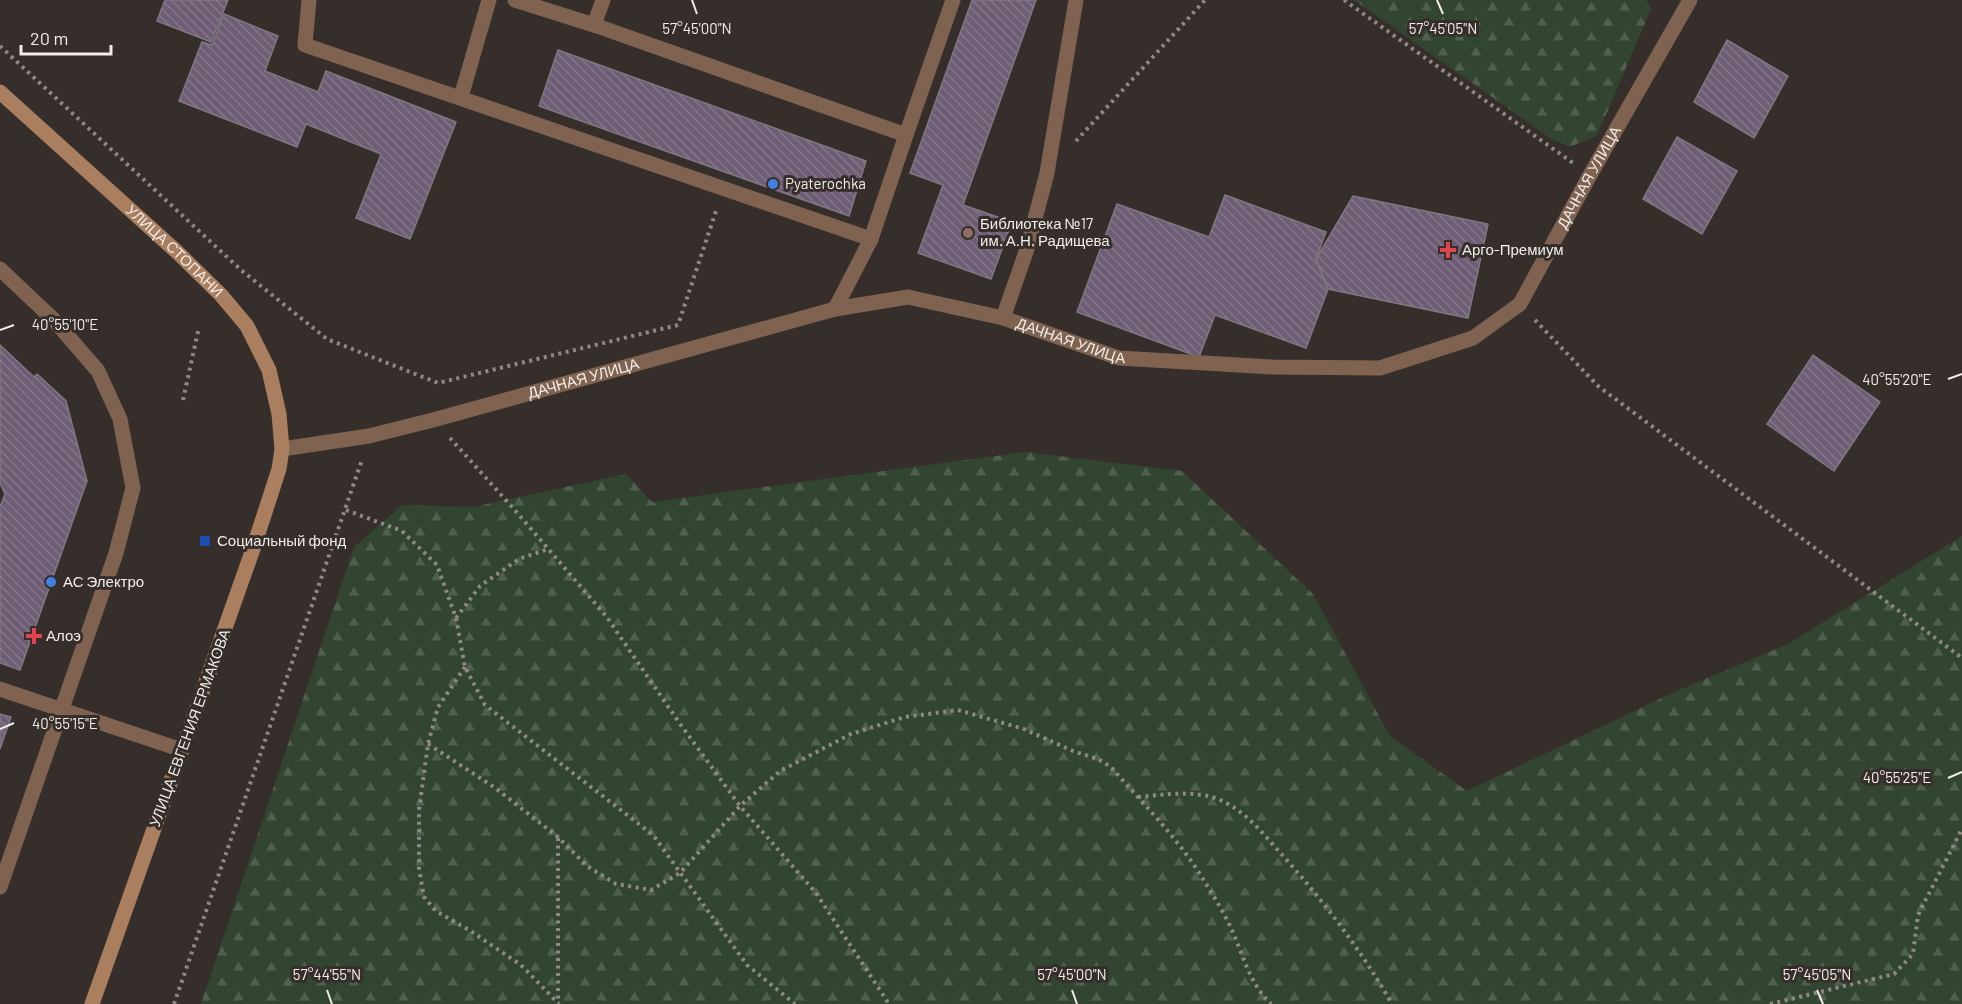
<svg xmlns="http://www.w3.org/2000/svg" width="1962" height="1004" font-family="Barlow,sans-serif">
<defs>
<pattern id="forest-firs" width="22" height="20" patternUnits="userSpaceOnUse" patternTransform="scale(1.5)"><rect width="22" height="20" fill="#324531"/><path d="M5 1l3.5 6h-7zM16 11l3.5 6h-7z" fill="#50604f"/></pattern>
<pattern id="building-back-hatch" width="6" height="6" patternUnits="userSpaceOnUse" patternTransform="scale(1.5)"><rect width="6" height="6" fill="#6f5d75"/><path d="M-1 5l2 2M0 0l6 6M5-1l2 2" fill="none" stroke="#847589"/></pattern>
</defs>
<rect width="100%" height="100%" fill="#362e2a"/>
<g fill="url(#forest-firs)">
<path d="M1354,0H1647L1651,9L1597,136L1569,147L1550,138Z"/>
<path d="M1025,452L1182,471L1313,594L1390,736L1467,791L1672,693L1788,644L1962,536V1004H201L354,547L402,505L473,507L626,474L652,502Z"/>
</g>
<g fill="url(#building-back-hatch)" stroke="#7e7880" stroke-width="1.5">
<path d="M165,0H228L211,42L157,21Z"/>
<path d="M972,0H1036L963,205L1012,222L991,279L918,253L943,185L910,173Z"/>
<path d="M224,14L278,36L265,71L318,92L326,71L456,122L410,239L356,218L381,154L306,124L297,147L179,101L202,42L212,45Z"/>
<path d="M1727,40L1788,76L1754,138L1694,102Z"/>
<path d="M558,50L866,161L849,216L539,106Z"/>
<path d="M1677,137L1737,171L1702,234L1643,199Z"/>
<path d="M1225,195L1326,232L1316,259L1328,289L1306,348L1215,315L1199,357L1077,312L1117,204L1209,237Z"/>
<path d="M1353,196L1488,224L1468,318L1328,289L1316,259Z"/>
<path d="M0,345L34,377L37,374L66,401L87,481L20,670L0,663V507L5,494L0,483Z"/>
<path d="M1813,355L1880,402L1834,471L1767,424Z"/>
<path d="M0,714L11,717L0,749Z"/>
</g>
<g fill="none" stroke-linecap="round" stroke-linejoin="round">
<g stroke="#8f8985" stroke-width="4" stroke-dasharray="3 4.5" stroke-linecap="butt">
<path d="M1344,0L1573,163"/>
<path d="M0,46L241,270L327,339L438,383L678,325L717,208"/>
<path d="M1076,141L1205,0"/>
<path d="M1535,320L1598,386L1962,658"/>
<path d="M183,400L199,327"/>
<path d="M450,438L513,508L606,616L678,721L740,806L816,893L889,1004"/>
<path d="M346,510L402,531L437,565L456,618L465,667L485,705L653,835L747,965L795,1004"/>
<path d="M456,618L480,586L519,559L548,549"/>
<path d="M465,667L438,707L428,744L419,810V868L424,897L436,911L469,930L521,965L559,1004"/>
<path d="M428,744L494,787L558,837L587,866L616,884L651,890L680,873L740,806L780,771L851,734L905,717L958,710L1024,729L1073,751L1098,759L1111,767C1144,805 1181,841 1206,884C1215,898 1224,913 1231,928C1243,954 1249,983 1271,1004"/>
<path d="M1138,797C1163,795 1190,790 1215,798C1244,808 1264,835 1284,857C1325,903 1361,950 1392,1004"/>
<path d="M558,838V1001"/>
<path d="M174,1004L362,460"/>
<path d="M1770,1004L1894,974L1913,954L1918,915L1962,829"/>
</g>
<g stroke="#7f6350" stroke-width="15">
<path d="M309,0L305,45L871,239"/>
<path d="M515,0L594,25"/>
<path d="M603,0L594,25L906,135L871,239L835,309"/>
<path d="M461,97L489,0"/>
<path d="M906,135L953,0"/>
<path d="M0,269L54,320L98,371L120,419L133,488L116,553L0,887"/>
<path d="M1003,318L1027,249L1047,173L1076,0"/>
<path d="M0,689L182,750"/>
</g>
<path stroke="#7f6350" stroke-width="15" id="s1" d="M282,449L369,436L433,420L835,309L908,297L1003,318L1119,358L1273,367L1380,368L1473,338L1520,304L1590,175L1690,0"/>
<path stroke="#aa7f60" stroke-width="15" id="s2" d="M0,92L176,251L221,295L247,326L269,370L279,414L282,449L279,469L253,549L92,1004"/>
</g>
<path fill="none" stroke="#f2edea" stroke-width="2" d="M692,0L697,14M1437,0L1443,14M0,330L14,325M1948,379L1962,374M0,729L14,723M1948,778L1962,772M327,990L332,1004M1072,990L1077,1004M1817,990L1823,1004"/>
<g fill="#3f7fe0" stroke="#362e2a" stroke-width="2">
<circle cx="773" cy="184" r="6"/>
<circle cx="51" cy="582" r="6"/>
</g>
<circle fill="#8d6e63" stroke="#362e2a" stroke-width="2" cx="968" cy="233" r="6"/>
<g fill="#e0444e" stroke="#362e2a" stroke-width="2">
<path d="M1445 241h6v6h6v6h-6v6h-6v-6h-6v-6h6z"/>
<path d="M31 627h6v6h6v6h-6v6h-6v-6h-6v-6h6z"/>
</g>
<rect fill="#1a4fb4" stroke="#362e2a" stroke-width="2" x="199" y="535" width="12" height="12" rx="3"/>
<g text-anchor="middle" stroke-width="6" stroke-linejoin="round" paint-order="stroke">
<g font-size="15" fill="#f2edea" stroke="#362e2a">
<text dy="5" stroke="none"><textPath href="#s1" startOffset="1426">ДАЧНАЯ УЛИЦА</textPath></text>
<text dy="5" stroke="none"><textPath href="#s2" startOffset="236">УЛИЦА СТОПАНИ</textPath></text>
<text dy="5" stroke="none"><textPath href="#s1" startOffset="814">ДАЧНАЯ УЛИЦА</textPath></text>
<text dy="5" stroke="none"><textPath href="#s1" startOffset="310">ДАЧНАЯ УЛИЦА</textPath></text>
<text transform="translate(190 728) rotate(-70)" y="5">УЛИЦА ЕВГЕНИЯ ЕРМАКОВА</text>
</g>
<g font-size="15" fill="#f2edea" stroke="#362e2a" text-anchor="start">
<text x="785" y="189">Pyaterochka</text>
<text x="980" y="229">Библиотека №17<tspan x="980" dy="17">им. А.Н. Радищева</tspan></text>
<text x="1462" y="255">Арго-Премиум</text>
<text x="217" y="546">Социальный фонд</text>
<text x="63" y="587">АС Электро</text>
<text x="46" y="641">Алоэ</text>
</g>
</g>
<g font-size="15" text-anchor="middle" fill="#f2edea" stroke="#362e2a" stroke-width="6" stroke-linejoin="round" paint-order="stroke">
<text x="697" y="34">57°45'00"N</text>
<text x="1443" y="34">57°45'05"N</text>
<text x="65" y="330">40°55'10"E</text>
<text x="1897" y="385">40°55'20"E</text>
<text x="65" y="729">40°55'15"E</text>
<text x="1897" y="783">40°55'25"E</text>
<text x="327" y="980">57°44'55"N</text>
<text x="1072" y="980">57°45'00"N</text>
<text x="1817" y="980">57°45'05"N</text>
</g>
<path d="M21 45v9h90v-9" fill="none" stroke="#f2edea" stroke-width="3"/>
<text x="30" y="45" font-size="18" fill="#f2edea" stroke="#362e2a" stroke-width="4.5" paint-order="stroke">20 m</text>
</svg>
